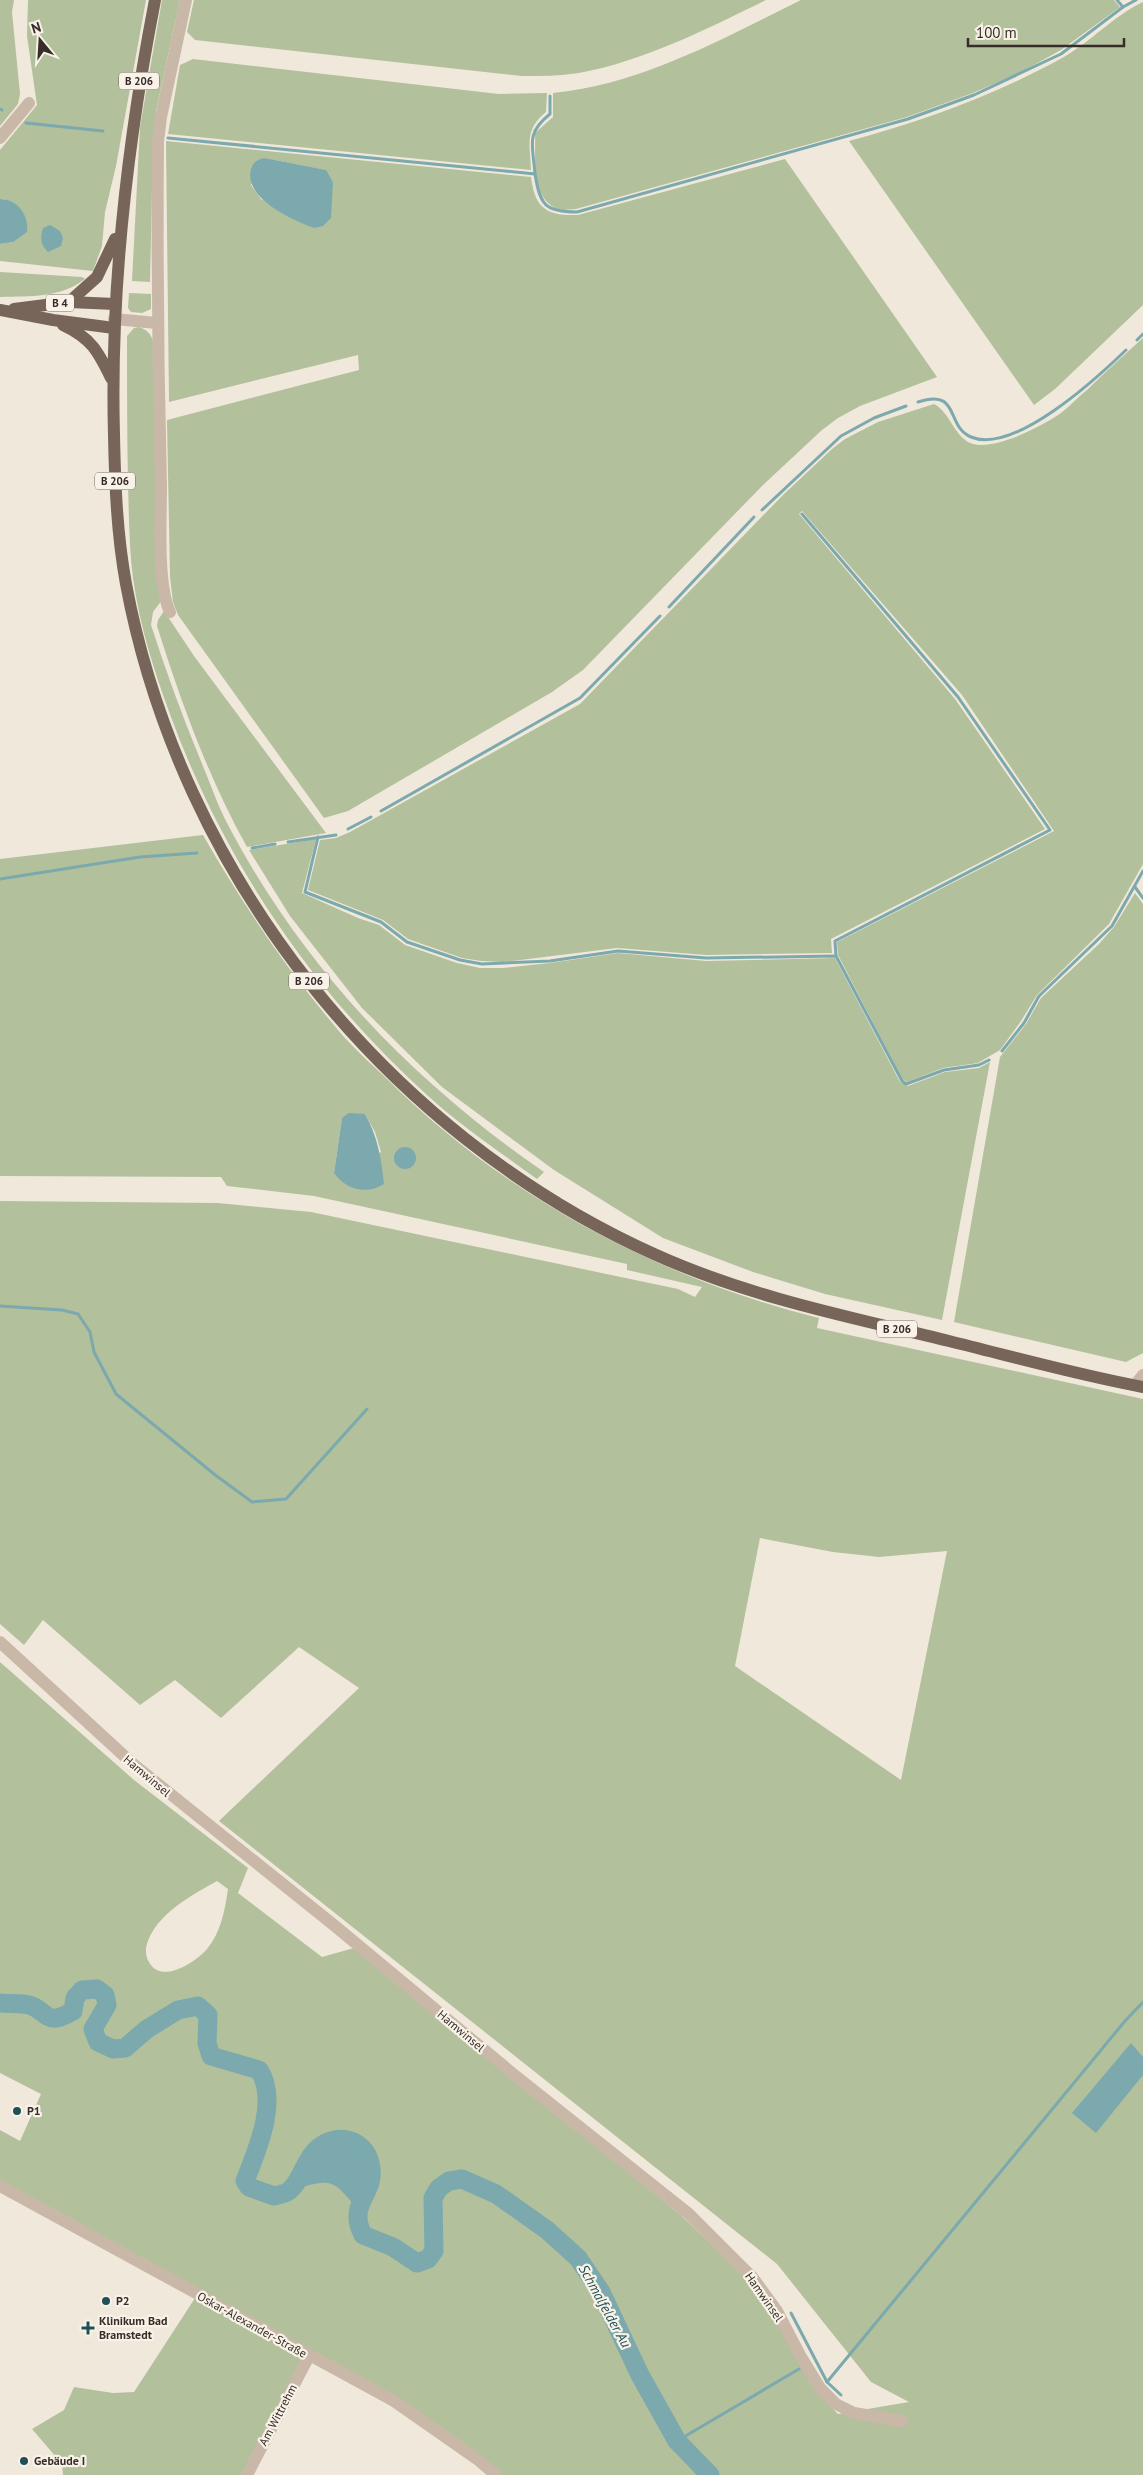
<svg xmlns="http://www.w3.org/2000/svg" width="1143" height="2475" font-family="'PT Sans',sans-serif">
<rect width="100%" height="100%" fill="#f1e8dc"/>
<g fill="#b2c09c" fill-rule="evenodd">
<path d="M0,0H14L12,12L20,94L18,104L0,126Z"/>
<path d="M28,0H146L116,166L105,212L102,246L93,271L0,261V244L13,242L5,199H0V150L37,105L27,36Z"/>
<path d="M162,0H180L156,111L153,142L150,282L132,281L140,127Z"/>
<path d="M194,0H766C707,29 644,61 579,73C560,76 541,76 522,76L195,40L187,32Z"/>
<path d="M801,0H1114L1120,7L1061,50L1021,72L973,93L907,117L576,209C570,209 562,211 557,209C530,197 536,157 535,133L553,117V93C642,84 722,39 801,0Z"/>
<path d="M1143,2V305L1055,389L1034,405L849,141C923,121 995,95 1062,58C1091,42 1113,16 1143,2Z"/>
<path d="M193,59L499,94L547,93L546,112C524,130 530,144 531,170L168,134L180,65Z"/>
<path d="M166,141L531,177C535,209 547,216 578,215L785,159L937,377L860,406L838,418L822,430L763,485L583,670L552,692L348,811L324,818L178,615L173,602L170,577L167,420L359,370L358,355L169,402ZM265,158L325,170L333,182L315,228L261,199L251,185Z"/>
<path d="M0,272L82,277L85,279C60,298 31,296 0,297Z"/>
<path d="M129,293L151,294V309L142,313L131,312L128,308Z"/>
<path d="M139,327C150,331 152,336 154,346L162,600L153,612L151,625C167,675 185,723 205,771C212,788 218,806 227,823C302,967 412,1081 544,1172L537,1179C500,1152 461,1126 427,1095C312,991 224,861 171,717C154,671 140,627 133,578C129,548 129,516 128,484C127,435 127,385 127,336L134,328Z"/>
<path d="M1143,338V864L1109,924L1037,995L1021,1021L1000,1050L978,1063L943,1068L907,1082L902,1079L838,955L837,942L1054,831L962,695L802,511L799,514L955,699L1045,829L831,939L832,953L706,955L617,948L503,962L481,961L462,958L408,939L383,920L308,890L320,840L336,838L350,832L580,704L783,495L832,449L845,439L878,422L934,404C951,413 954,438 973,444C997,450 1042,426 1061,413C1070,406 1078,397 1087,390C1105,372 1124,355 1143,338Z"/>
<path d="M164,611L194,656L326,833L247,847C208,777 181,702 157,626L158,620Z"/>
<path d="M203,835C244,907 290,974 344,1037C357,1051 371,1064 385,1077C503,1195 657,1278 819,1318L817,1328L1143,1399V2475H496L394,2401L303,2356L242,2475H63L62,2464L32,2429L64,2410L74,2387L113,2393L134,2392L197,2295L0,2186V2130L20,2141L41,2094L0,2073V1662L134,1780L248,1868L238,1893L322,1957L354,1948L683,2217L750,2282L773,2315L816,2391L838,2414L909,2402L871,2382L777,2264L219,1821L359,1688L299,1647L221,1718L175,1680L140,1705L43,1620L24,1645L0,1624V1201L218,1203L311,1212L678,1289L695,1297L702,1287L627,1270V1264L314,1196L227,1186L221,1177L0,1176V859ZM365,1114L375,1132L381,1152L334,1173L342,1118ZM760,1538L833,1552L879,1557L947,1551L901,1780L735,1666ZM217,1881L228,1889C225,1910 221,1932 207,1949C196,1962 161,1985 149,1962C146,1958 145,1949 147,1944C156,1914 192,1895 217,1881Z"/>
<path d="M316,839L302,893L358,918L379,925L405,945L457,963L480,968H503L550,963L618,953L706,961L835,958L900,1082L908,1086L945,1072L979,1068L990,1062L942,1320L825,1294L753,1272L663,1238L554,1170L442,1087L362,1008L290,916L249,850Z"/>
<path d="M1135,893L1143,904V1353L1126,1362L954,1322L1000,1057L1026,1024L1041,998L1099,944L1114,927Z"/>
</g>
<g fill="#7ba9ad">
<path d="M265,158L326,170L333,182L331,218L323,226L314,228C292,220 243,198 251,169C254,161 258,159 265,158Z"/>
<path d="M0,199C18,199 29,216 27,232L13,242L0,244Z"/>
<path d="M50,225L60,231L63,238L61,246L48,252C40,244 40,238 43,228Z"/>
<path d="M349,1113L365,1114C378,1137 381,1158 384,1184C367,1195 346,1190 334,1173L342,1118Z"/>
<circle cx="405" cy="1158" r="11"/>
<path d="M1131,2043L1143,2057V2075L1096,2133L1072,2113Z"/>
<path d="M350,2139C354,2142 360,2145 364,2148C379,2166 367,2192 357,2209C331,2176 330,2180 291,2190C308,2161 313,2141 350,2139Z"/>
</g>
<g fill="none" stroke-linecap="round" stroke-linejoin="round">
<g stroke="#7ba9ad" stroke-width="3">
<path d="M1117,0L1123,7"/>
<path d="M0,109L2,110"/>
<path d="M26,123L103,131"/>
<path d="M168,138L535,174C533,145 525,134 550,114V96"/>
<path d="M535,174C540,205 545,212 577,212L908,119L974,95L1061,54L1123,7L1136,0"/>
<path d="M1137,340L1143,334"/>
<path d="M918,402C961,388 945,426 971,437C1014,455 1097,378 1126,350"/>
<path d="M762,510L841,436L874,418L906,406"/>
<path d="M802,514L958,697L1050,830L835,941L836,956"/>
<path d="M669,607L754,517"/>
<path d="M381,811L580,698L660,616"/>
<path d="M348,829L371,817"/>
<path d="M318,837L305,892L381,922L407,942L460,960L482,964L550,961L618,951L706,958L836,956L902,1081L906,1084L944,1070L979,1065L989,1060"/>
<path d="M288,842L336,835"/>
<path d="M252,848L275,844"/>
<path d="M0,879L140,857L197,853"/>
<path d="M1135,887L1143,898"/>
<path d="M1002,1051L1024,1023L1039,996L1112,926L1143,871"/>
<path d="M0,1306L62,1310L78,1314L90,1332L94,1352L116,1394L214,1474L252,1502L286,1499L367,1409"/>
<path d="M791,2313L827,2382L841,2395"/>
<path d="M827,2382L1125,2021L1143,2002"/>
<path d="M677,2441L799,2369"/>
</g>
<path stroke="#7ba9ad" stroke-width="19" d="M0,2003C9,2004 20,2003 29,2005C48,2010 44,2028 73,2011L75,1998L82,1990L97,1989L105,1995L107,2005L93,2029L98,2042L113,2049L125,2048L147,2029L178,2010L198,2006L208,2015L207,2043L211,2056L259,2070C279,2101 257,2150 245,2181L249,2187L274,2196C279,2195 288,2193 291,2189C302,2179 305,2160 316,2150C334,2132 364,2137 370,2163C378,2194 346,2202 363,2235L393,2247L417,2263L428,2259L434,2251L433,2198L439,2188L449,2181L462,2179L496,2194L547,2230L578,2258L601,2292L640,2375L677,2441L710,2475"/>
<g stroke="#c9b8a8" stroke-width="12">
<path d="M0,138L29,103"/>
<path d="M114,319L157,323"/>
<path d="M170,612C157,585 161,519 161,487C158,372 157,256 158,141L161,117L186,0"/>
<path d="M1135,1385L1143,1375"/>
<path d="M0,1642L133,1764L335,1926L512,2073L689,2214L753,2278L777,2311L801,2357L820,2388L836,2404L854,2413L902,2421"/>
<path d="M0,2186L394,2401L477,2459L496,2475"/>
<path d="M247,2475L309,2356"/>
</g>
<g stroke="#776559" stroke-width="12">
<path d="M155,0C127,144 110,288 114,435C115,485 117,535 126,584C180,874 384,1132 654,1254C749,1297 849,1317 949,1341C1014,1357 1078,1375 1143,1387"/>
<path d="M69,302L97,277L115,239"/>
<path d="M14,309L69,302L115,304"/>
<path d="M0,310L53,320L114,328"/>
<path d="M63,325C91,338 98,351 111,378"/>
</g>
</g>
<g fill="#1f5056" stroke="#f9f2e8" stroke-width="2">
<circle cx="17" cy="2111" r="5"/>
<circle cx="106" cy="2301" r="5"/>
<path d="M85.5 2320.5h5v5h5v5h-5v5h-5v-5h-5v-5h5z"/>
<circle cx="24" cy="2461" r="5"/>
</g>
<g text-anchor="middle" stroke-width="4.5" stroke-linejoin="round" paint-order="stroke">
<g fill="#f9f2e8" stroke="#706862" stroke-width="1">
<rect x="119" y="72.5" width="40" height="17" rx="4"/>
<rect x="46" y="294.5" width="28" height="17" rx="4"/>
<rect x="95" y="472.5" width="40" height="17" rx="4"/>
<rect x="289" y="972.5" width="40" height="17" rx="4"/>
<rect x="877" y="1320.5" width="40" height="17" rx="4"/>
</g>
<g font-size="11" font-weight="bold" fill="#362d28">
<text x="139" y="85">B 206</text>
<text x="60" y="307">B 4</text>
<text x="115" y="485">B 206</text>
<text x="309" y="985">B 206</text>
<text x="897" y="1333">B 206</text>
</g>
<g font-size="12" fill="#362d28" stroke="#f9f2e8">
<text transform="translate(147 1776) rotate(40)" y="4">Hamwinsel</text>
<text transform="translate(461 2031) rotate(40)" y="4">Hamwinsel</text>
<text transform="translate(764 2297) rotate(55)" y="4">Hamwinsel</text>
<text transform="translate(252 2325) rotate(29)" y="4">Oskar-Alexander-Straße</text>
<text transform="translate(278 2415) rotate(-62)" y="4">Am Wittrehm</text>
</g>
<g font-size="12" font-weight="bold" fill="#362d28" stroke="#f9f2e8" text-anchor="start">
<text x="27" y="2115">P1</text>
<text x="116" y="2305">P2</text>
<text x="99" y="2325">Klinikum Bad<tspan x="99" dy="14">Bramstedt</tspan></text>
<text x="34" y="2465">Gebäude I</text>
</g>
<g font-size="14" font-style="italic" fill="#1f5056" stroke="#f9f2e8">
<text transform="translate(605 2306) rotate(61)" y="5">Schmalfelder Au</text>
</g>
</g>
<g transform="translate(40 40) rotate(342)" stroke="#f9f2e8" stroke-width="4" paint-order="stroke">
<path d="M0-4L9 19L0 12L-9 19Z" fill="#362d28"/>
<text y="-8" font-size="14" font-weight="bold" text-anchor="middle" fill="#362d28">N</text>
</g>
<path d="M968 38v8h156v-8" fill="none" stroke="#362d28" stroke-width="2.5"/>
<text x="976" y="38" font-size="15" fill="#362d28" stroke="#f9f2e8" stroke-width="4" paint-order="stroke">100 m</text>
</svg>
